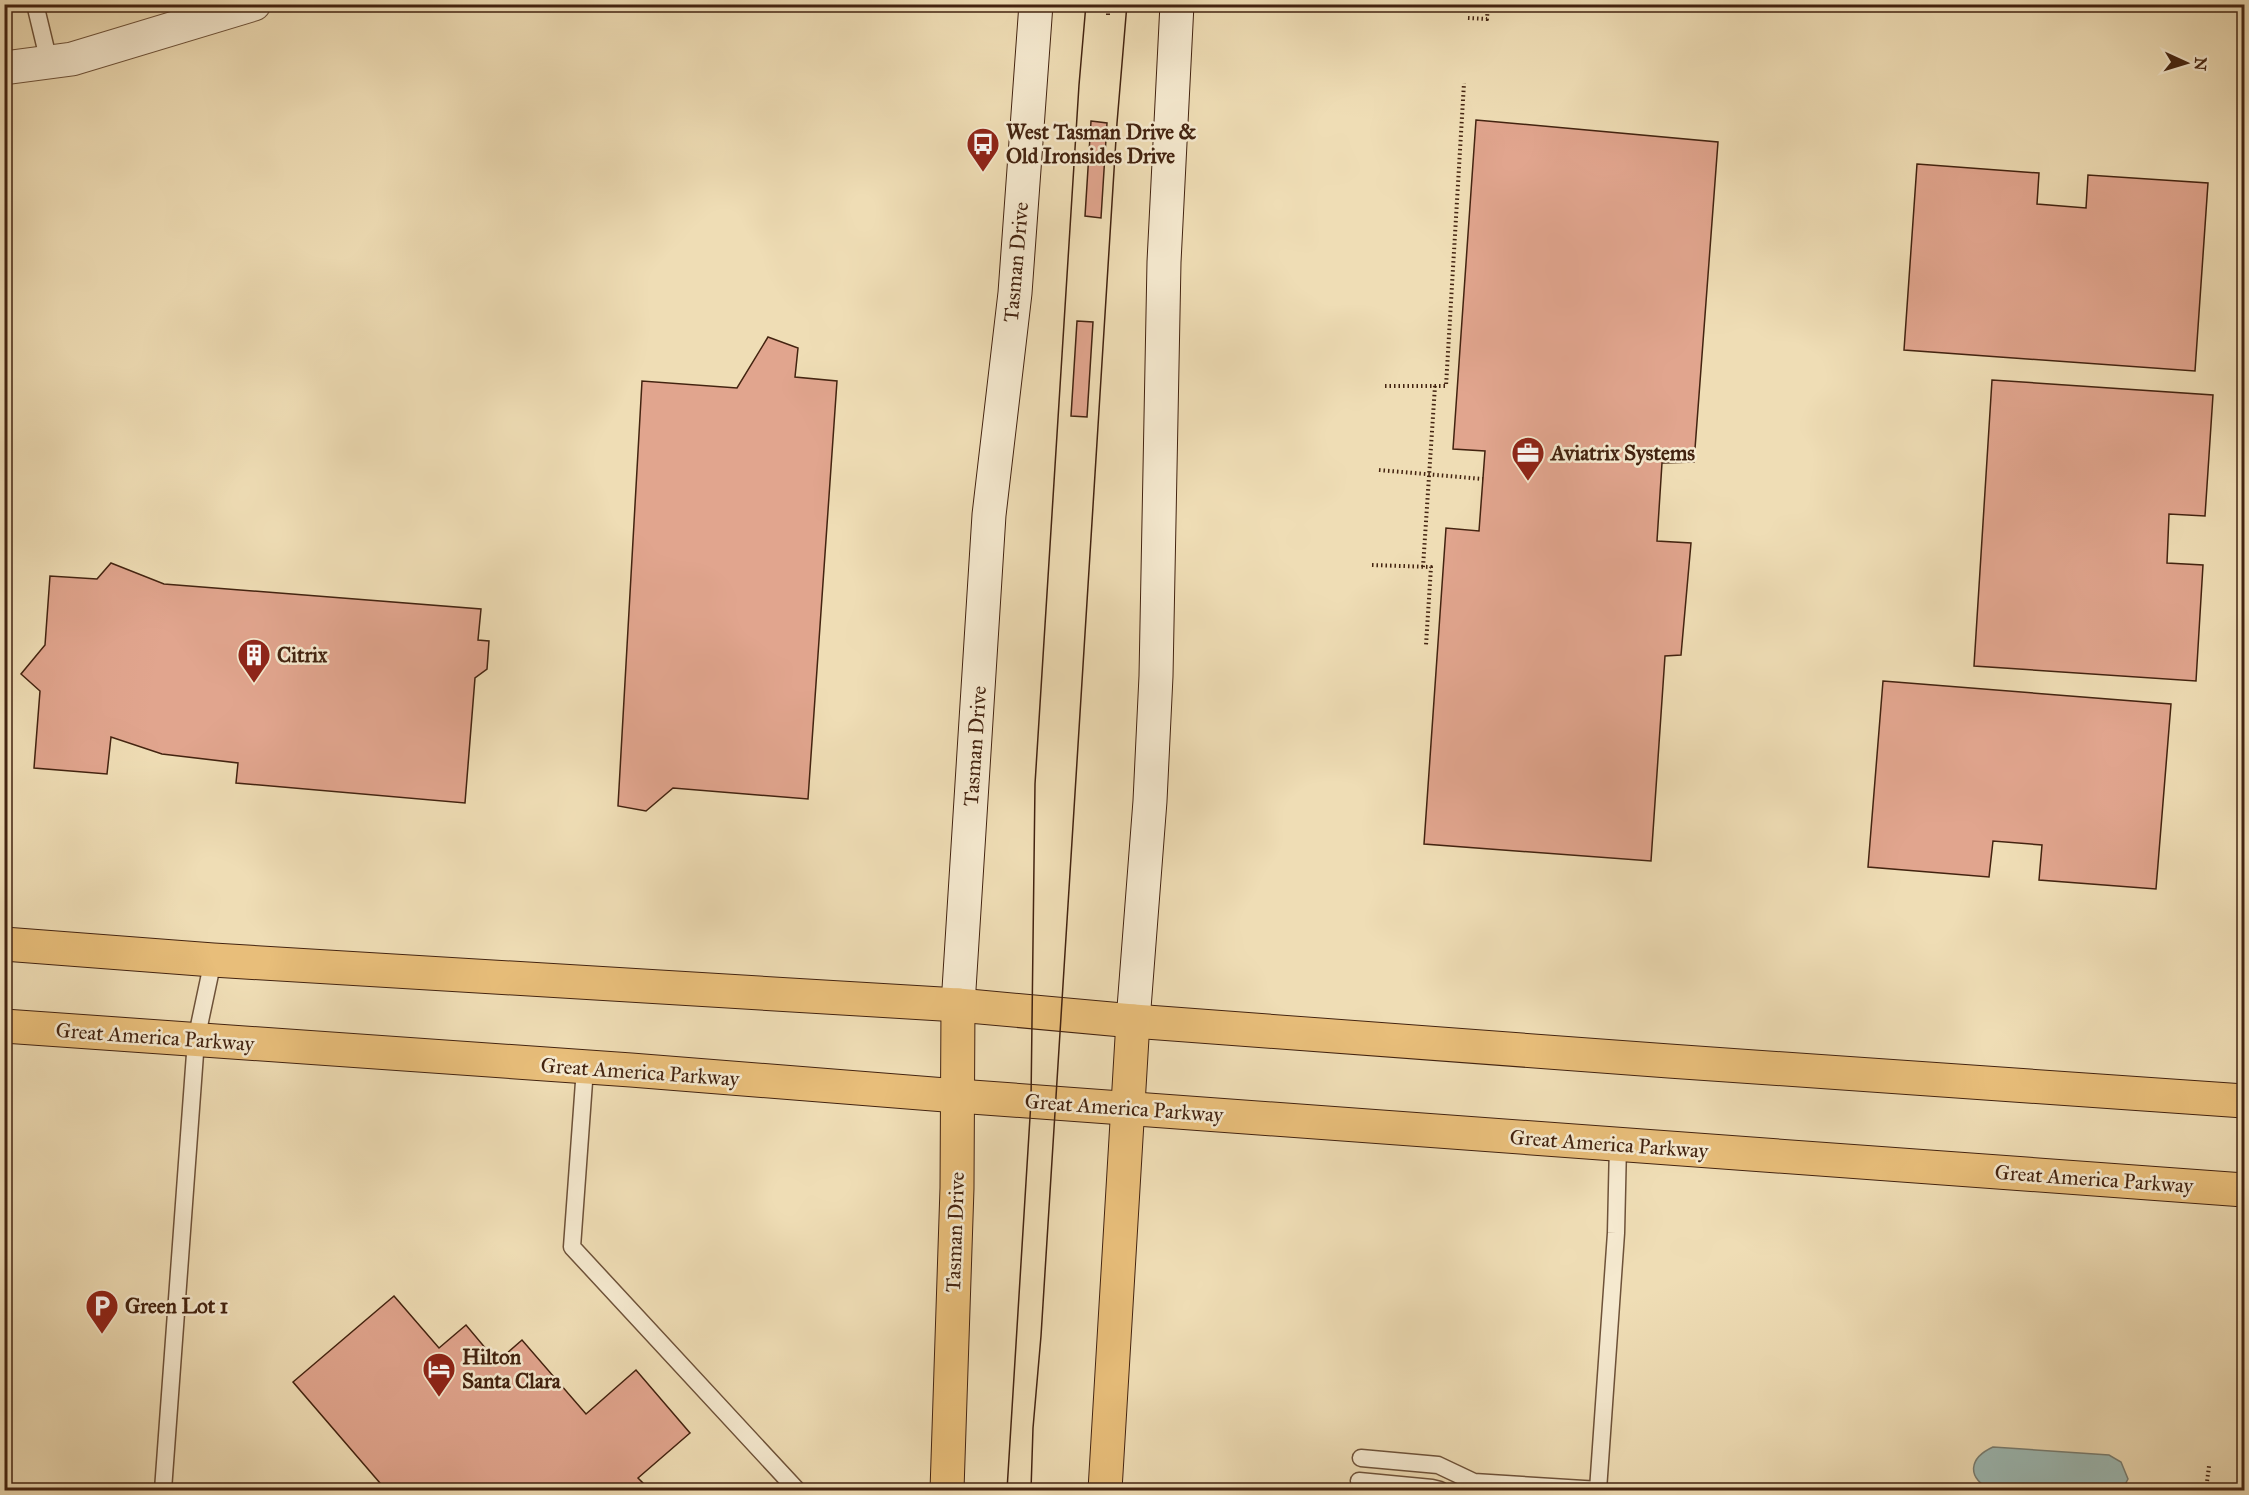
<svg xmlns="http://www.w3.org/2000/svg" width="2249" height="1495" font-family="'IM FELL Great Primer',serif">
<rect width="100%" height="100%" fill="#efddb5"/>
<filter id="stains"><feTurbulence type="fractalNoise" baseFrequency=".00333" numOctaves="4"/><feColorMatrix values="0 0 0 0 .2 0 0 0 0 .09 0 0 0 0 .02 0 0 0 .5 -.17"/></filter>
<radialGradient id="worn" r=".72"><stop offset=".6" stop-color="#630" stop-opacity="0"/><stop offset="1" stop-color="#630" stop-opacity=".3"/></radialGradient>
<path fill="#9cbab5" stroke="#787e73" stroke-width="1.5" d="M1993,1447L2109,1455L2121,1462L2128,1479L2122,1490H1991C1966,1477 1969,1458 1993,1447Z"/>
<g fill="#e1a58e" stroke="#432310" stroke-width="1.5">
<path d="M1476,120L1718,142L1694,462L1662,463L1657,541L1691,543L1681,655L1665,656L1651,861L1424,844L1446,528L1479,531L1485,451L1453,449Z"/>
<path d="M1091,121L1107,123L1101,218L1085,216Z"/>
<path d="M1917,164L2039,173L2037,204L2086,208L2088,175L2208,183L2195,371L1904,350Z"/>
<path d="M1077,321L1093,322L1087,417L1071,416Z"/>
<path d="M768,337L798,348L795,377L837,381L808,799L673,788L646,811L618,806L642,381L737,388Z"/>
<path d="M1992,380L2213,395L2205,516L2169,514L2167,563L2203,565L2196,681L1974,666Z"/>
<path d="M111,563L164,584L481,609L478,640L489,641L487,669L475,678L465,803L236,783L238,763L162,754L111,737L107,774L34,768L40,691L21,674L45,645L50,576L97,579Z"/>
<path d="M1883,681L2171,704L2156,889L2039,880L2042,845L1993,841L1989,877L1868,867Z"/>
<path d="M394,1296L439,1348L466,1325L497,1362L522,1340L586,1414L636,1370L690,1433L638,1478L650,1490H386L293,1382Z"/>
</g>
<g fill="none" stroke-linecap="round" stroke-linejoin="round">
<g stroke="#6e5239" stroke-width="19">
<g id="service">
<path d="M35,4L49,62"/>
<path d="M585,1068L572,1247L797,1490"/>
<path d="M1361,1458L1438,1465L1474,1482L1600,1490"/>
<path d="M1359,1481L1432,1488L1440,1490"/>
<path d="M163,1490L196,1040L213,960"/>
<path d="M1598,1490L1616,1233L1618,1144"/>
</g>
</g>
<g stroke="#6e5239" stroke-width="35">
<path id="tertiary" d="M4,68L72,59L254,4"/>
</g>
<g stroke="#432310" stroke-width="35">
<g id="secondary">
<path d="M958,1005L989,515L1015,293L1036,4"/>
<path d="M1133,1021L1150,801L1156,676L1164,262L1177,4"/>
</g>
</g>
<g stroke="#432310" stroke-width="35">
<g id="primary">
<path d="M4,944L213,960L958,1005L1133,1021L1669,1061L2244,1101"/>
<path d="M4,1026L631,1070L958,1096L2244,1190"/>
<path d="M947,1490L957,1188L958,1005"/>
<path d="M1105,1490L1133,1021"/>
</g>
</g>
<g stroke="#432310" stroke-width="4" stroke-dasharray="1.5 3" stroke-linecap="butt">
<path d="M1108,15V4"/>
<path d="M1468,18L1487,19L1488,4"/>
<path d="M1385,386H1446L1464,83"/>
<path d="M1379,470L1483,479"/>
<path d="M1372,565L1431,567L1426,645"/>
<path d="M1423,567L1435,386"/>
<path d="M2206,1490L2209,1466"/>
<path d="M2243,1490L2244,1469"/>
</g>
<use href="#service" stroke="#f5e9cf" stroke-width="16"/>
<use href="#tertiary" stroke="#f5e9cf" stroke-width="33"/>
<use href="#secondary" stroke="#f5e9cf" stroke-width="33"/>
<use href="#primary" stroke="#e8be7a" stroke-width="33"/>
<g stroke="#432310" stroke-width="1.5">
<path d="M1007,1490L1031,1101L1035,784L1079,85L1086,4"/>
<path d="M1031,1490L1033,1428L1041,1336L1117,123L1127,4"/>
</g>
</g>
<defs>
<g id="bus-pin" transform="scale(1.725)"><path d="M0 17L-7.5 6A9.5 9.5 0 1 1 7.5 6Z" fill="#8f2418" stroke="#f5e9cf"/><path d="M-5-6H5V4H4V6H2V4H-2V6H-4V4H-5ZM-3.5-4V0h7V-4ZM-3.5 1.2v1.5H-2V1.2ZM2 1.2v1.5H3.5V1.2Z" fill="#fff"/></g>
<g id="office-pin" transform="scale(1.725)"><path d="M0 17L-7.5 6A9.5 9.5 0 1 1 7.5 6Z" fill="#8f2418" stroke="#f5e9cf"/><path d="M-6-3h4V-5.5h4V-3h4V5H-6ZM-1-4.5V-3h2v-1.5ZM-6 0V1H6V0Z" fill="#fff"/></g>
<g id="building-pin" transform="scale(1.725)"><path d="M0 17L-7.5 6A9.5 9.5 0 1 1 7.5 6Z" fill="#8f2418" stroke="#f5e9cf"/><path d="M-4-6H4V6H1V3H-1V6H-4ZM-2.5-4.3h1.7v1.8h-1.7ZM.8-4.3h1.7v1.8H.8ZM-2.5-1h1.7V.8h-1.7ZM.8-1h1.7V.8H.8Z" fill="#fff"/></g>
<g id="parking-pin" transform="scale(1.725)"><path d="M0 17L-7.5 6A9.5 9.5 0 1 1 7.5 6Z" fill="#8f2418" stroke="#f5e9cf"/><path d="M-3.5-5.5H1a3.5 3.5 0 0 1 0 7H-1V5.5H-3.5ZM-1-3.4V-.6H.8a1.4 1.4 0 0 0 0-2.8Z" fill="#fff"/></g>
<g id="hotel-pin" transform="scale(1.725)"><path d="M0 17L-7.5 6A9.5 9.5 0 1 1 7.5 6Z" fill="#8f2418" stroke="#f5e9cf"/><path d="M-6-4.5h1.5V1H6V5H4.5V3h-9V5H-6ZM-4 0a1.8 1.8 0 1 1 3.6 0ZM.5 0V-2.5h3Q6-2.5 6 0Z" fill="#fff"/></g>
</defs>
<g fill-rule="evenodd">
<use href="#bus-pin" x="983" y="144"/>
<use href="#office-pin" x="1528" y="453"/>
<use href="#building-pin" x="254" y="655"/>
<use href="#parking-pin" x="102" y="1306"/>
<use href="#hotel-pin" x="439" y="1369"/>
</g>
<g text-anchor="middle" stroke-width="5" stroke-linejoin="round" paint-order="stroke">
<g font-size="21" font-weight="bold" fill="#432310" stroke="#f5e9cf" text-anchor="start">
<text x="1006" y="139">West Tasman Drive &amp;<tspan x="1006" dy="24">Old Ironsides Drive</tspan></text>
<text x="1551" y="460">Aviatrix Systems</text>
<text x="277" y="662">Citrix</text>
<text x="125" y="1313">Green Lot 1</text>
<text x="462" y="1364">Hilton<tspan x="462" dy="24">Santa Clara</tspan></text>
</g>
<g font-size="21" fill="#432310" stroke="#f5e9cf">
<text transform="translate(1016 262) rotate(-85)" y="7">Tasman Drive</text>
<text transform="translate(975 746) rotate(-86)" y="7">Tasman Drive</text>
<text transform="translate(155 1037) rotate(4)" y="7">Great America Parkway</text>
<text transform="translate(640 1072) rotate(4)" y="7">Great America Parkway</text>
<text transform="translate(1124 1108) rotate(4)" y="7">Great America Parkway</text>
<text transform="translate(1609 1144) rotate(4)" y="7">Great America Parkway</text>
<text transform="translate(2094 1179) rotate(4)" y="7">Great America Parkway</text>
<text transform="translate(955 1232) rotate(-88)" y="7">Tasman Drive</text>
</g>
</g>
<rect width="2249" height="1495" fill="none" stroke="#efddb5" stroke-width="24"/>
<rect x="6" y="6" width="2237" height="1483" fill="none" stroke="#432310" stroke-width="3"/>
<rect x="12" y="12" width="2225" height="1471" fill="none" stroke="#432310" stroke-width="1.5"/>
<g transform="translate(2186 63) rotate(94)" stroke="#f5e9cf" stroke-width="4.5" paint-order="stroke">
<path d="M0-4.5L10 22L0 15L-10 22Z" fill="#432310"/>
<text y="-9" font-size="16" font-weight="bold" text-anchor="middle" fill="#432310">N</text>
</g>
<rect width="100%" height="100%" filter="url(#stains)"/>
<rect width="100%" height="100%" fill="url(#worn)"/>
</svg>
